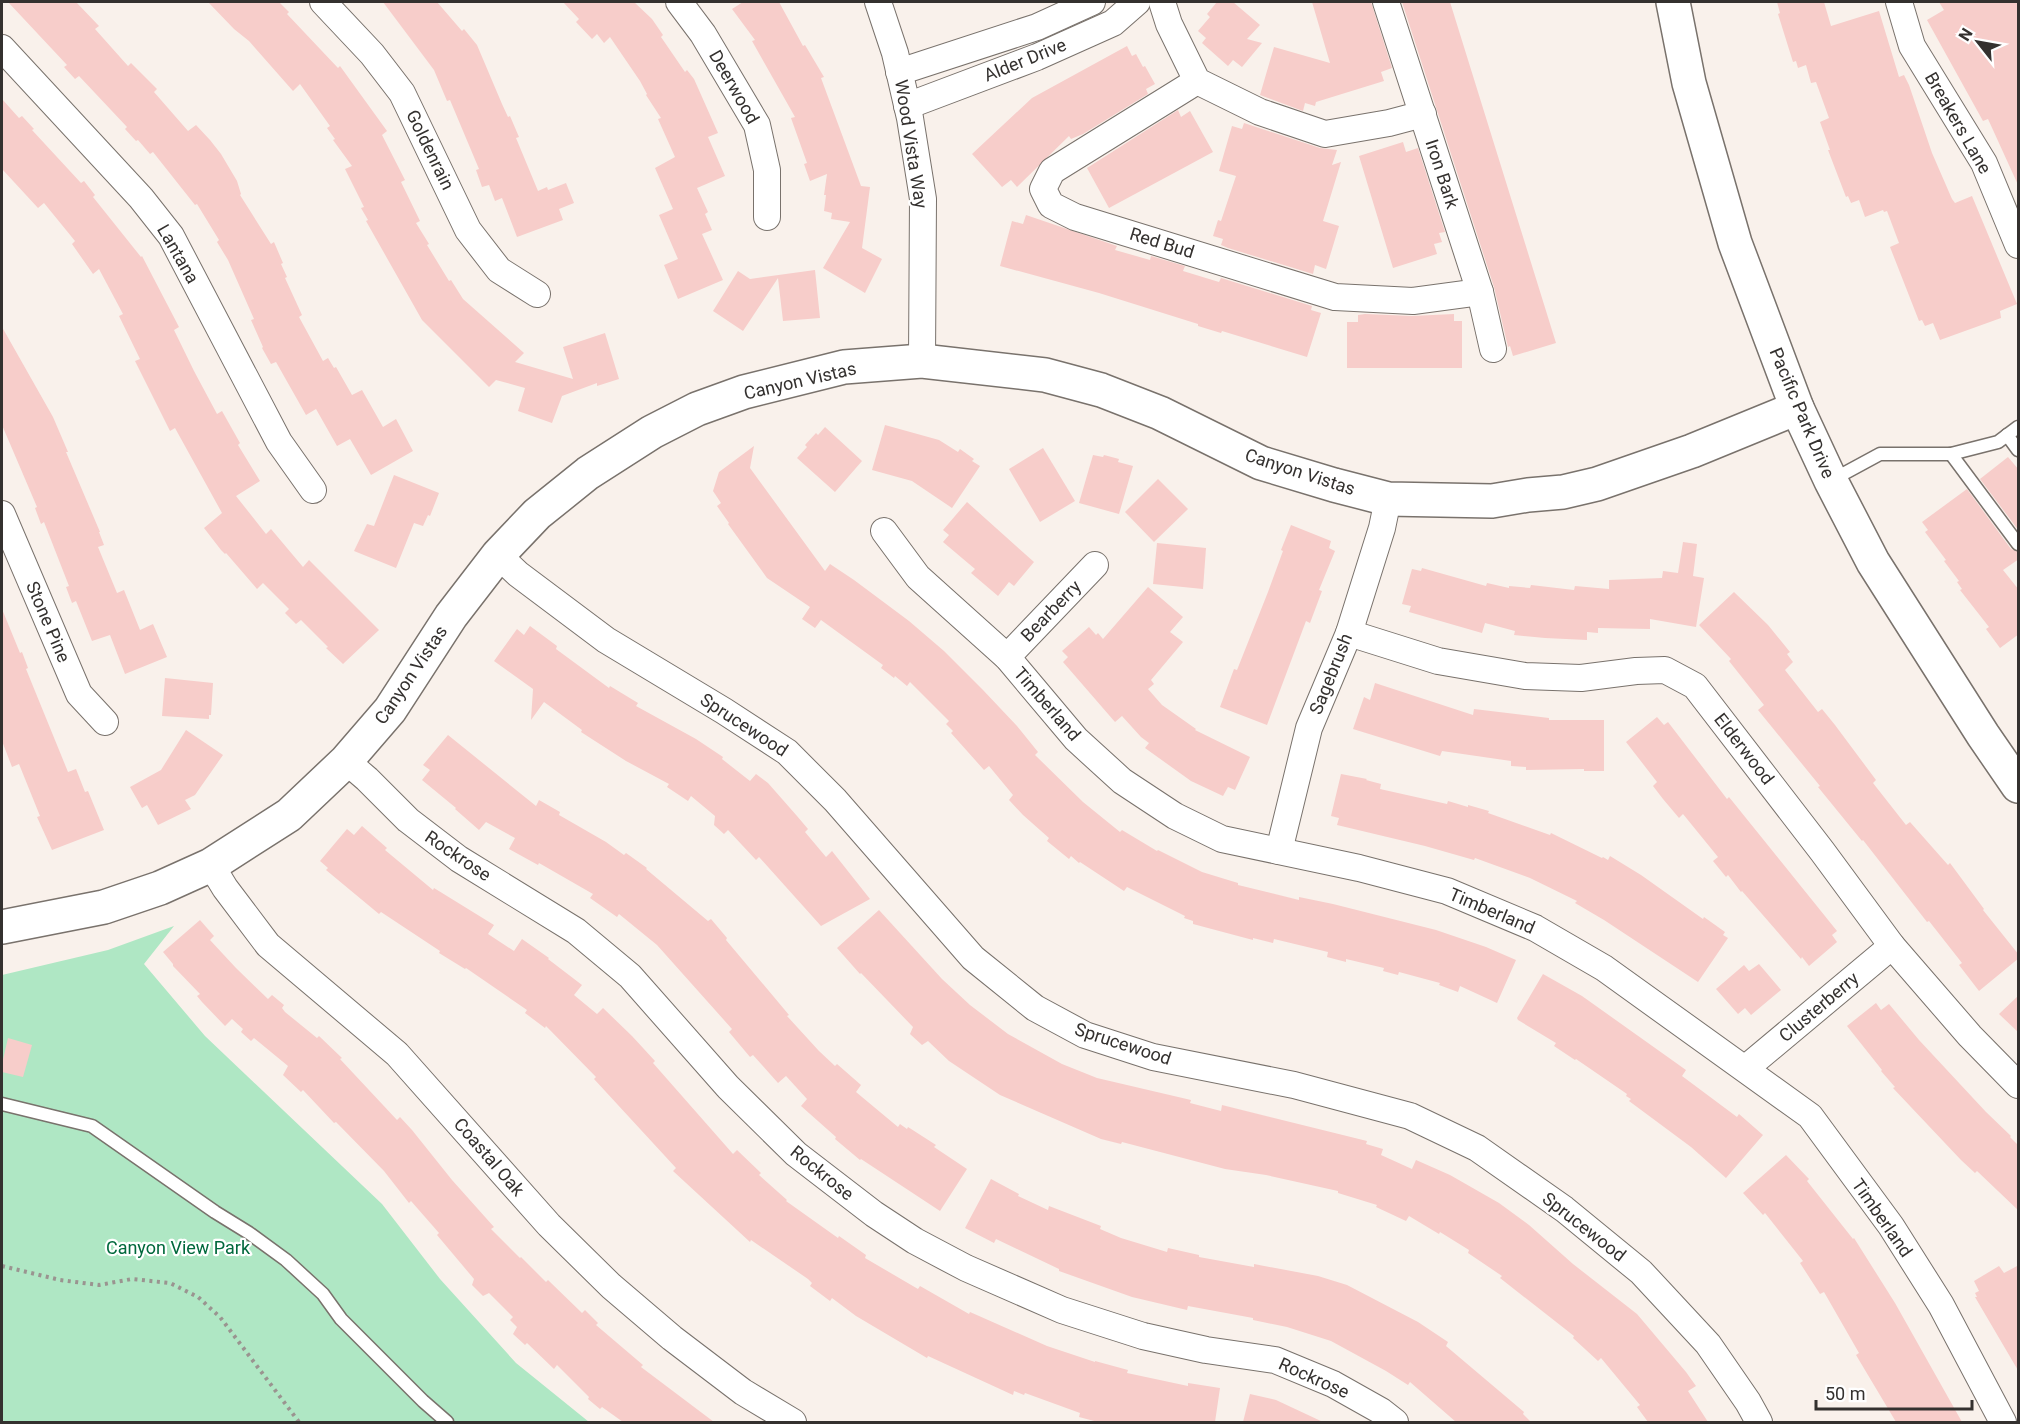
<svg xmlns="http://www.w3.org/2000/svg" width="2020" height="1424" font-family="Roboto,sans-serif">
<rect width="100%" height="100%" fill="#f9f1eb"/>
<path fill="#afe7c4" d="M174,926L144,964L205,1036L382,1204L440,1279L516,1363L589,1422H2V975L108,950Z"/>
<g fill="#f7cdca">
<path d="M8,2H76L99,26L95,29L128,66L131,63L157,89L154,92L188,131L196,125L210,140L221,154L237,181L241,194L240,195L271,244L274,242L283,263L281,264L287,277L285,278L302,315L299,317L323,361L328,358L334,368L336,367L352,395L362,390L383,427L396,419L413,451L371,475L350,439L337,446L316,409L306,415L276,362L271,364L262,348L263,347L251,320L254,319L228,260L217,242L219,240L197,204L195,205L153,152L150,154L138,140L136,141L125,129L127,127L79,76L75,79L64,67L67,65Z"/>
<path d="M208,2H279L289,12L287,14L338,68L340,66L387,131L382,135L405,180L401,182L420,221L416,223L429,244L427,245L449,281L451,280L463,299L524,353L515,362L573,379L563,347L605,333L619,379L597,386V383L562,396L552,423L518,411L525,388L496,380L489,387L422,320L366,221L368,220L361,208L364,207L345,169L352,166L333,140L335,139L327,128L330,126L300,84L293,91L249,41L234,29Z"/>
<path d="M383,2H437L462,31L464,29L477,45L502,104L508,117L510,116L519,137L516,138L538,191L547,187L548,190L566,183L574,203L559,209L563,220L517,237L502,198L495,201L489,185L482,187L476,170L479,169L450,100L447,101L434,70Z"/>
<path d="M563,2H634L652,19L663,35L661,37L685,72L687,70L694,79L718,133L708,137L725,176L697,188L708,212L705,214L712,230L702,234L723,280L678,299L664,265L678,259L659,215L673,209L655,168L675,157L658,119L661,118L646,95L647,94L640,81L610,37L604,43L597,34L592,39L576,22L579,19Z"/>
<path d="M743,2H779L803,46L805,45L824,77L821,78L861,186L870,187L862,248L882,259L865,293L823,268L850,222L831,219L832,213L824,211L826,195H824L827,174L810,181L804,164L807,163L791,118L795,117L752,41L755,40L732,9Z"/>
<path d="M1217,2H1233L1260,25L1247,39L1262,43L1242,67L1233,60L1228,66L1202,43L1206,38L1198,31L1210,17L1207,14Z"/>
<path d="M1312,2H1371L1392,68L1381,72L1384,81L1316,102L1315,106L1305,103L1303,111L1260,95L1274,47L1330,63Z"/>
<path d="M1402,2H1450L1556,343L1513,356L1510,346L1508,347L1494,287Z"/>
<path d="M1777,2H1824L1831,26L1879,11L1899,77L1904,75L1909,85L1932,153L1952,199L1955,203L1972,196L2017,304L2000,311L2001,318L1940,340L1933,323L1925,326L1922,320L1919,321L1890,247L1899,243L1887,211L1884,212L1883,210L1865,217L1859,200L1851,203L1848,196L1846,197L1828,150H1830L1820,122L1829,118L1816,82L1811,83L1806,65L1798,68L1796,61L1793,62L1778,14L1780,13Z"/>
<path d="M1939,2H2019V187L1988,119L1983,121L1927,20L1944,10Z"/>
<path d="M1127,46L1132,56L1136,54L1143,67L1145,66L1155,84L1146,89L1148,94L1083,134L1071,139L1069,136L1017,187L1011,180L1002,187L972,154L1032,98Z"/>
<path d="M2,99L19,118L22,116L34,129L32,130L81,183L84,181L95,195L93,197L141,257L142,256L179,327L174,330L194,371L217,414L222,411L240,443L238,445L260,481L236,496L266,534L271,529L303,567L309,560L379,630L343,664L326,648L328,647L301,620L296,624L285,613L289,609L263,583L257,589L226,553L225,554L221,550L204,528L222,513L175,428L170,431L135,361L140,359L119,316L123,314L99,269L93,274L72,244L75,241L44,203L38,208L2,169Z"/>
<path d="M1178,110L1181,117L1190,111L1213,152L1109,208L1087,168Z"/>
<path d="M1244,123L1320,148L1337,150L1332,165L1341,162L1323,221L1339,226L1326,269L1315,265L1313,274L1228,248L1221,245L1223,239L1213,236L1218,220L1221,221L1236,176L1219,171L1232,126L1242,129Z"/>
<path d="M1403,142L1406,152L1418,148L1445,232L1439,233L1442,242L1434,244L1437,254L1393,268L1359,156Z"/>
<path d="M1026,215L1117,246L1115,250L1150,260L1151,256L1185,266L1183,271L1219,282L1221,278L1312,306L1311,310L1321,313L1307,357L1222,331L1221,333L1198,326V324L1099,293L1000,266L1012,221L1023,224Z"/>
<path d="M815,270L820,318L783,321L778,278L743,331L713,311L738,271L750,279Z"/>
<path d="M1365,314L1412,316L1454,314V321H1462V368H1347V322H1358V315Z"/>
<path d="M2,327L53,417L68,452H66L100,532H99L104,545L98,547L117,593L124,590L140,630L153,624L167,657L125,674L110,635L92,641L76,601L72,603L66,587L69,586L44,522L41,524L35,508L37,507L2,425Z"/>
<path d="M885,425L939,440L958,452L960,449L974,459L972,461L980,466L952,508L912,481L872,470Z"/>
<path d="M825,427L862,461L835,492L797,458L807,447L805,445L816,433L818,435Z"/>
<path d="M754,446L750,468L825,571L830,564L854,580L909,621L944,651L983,690L1017,726L1038,752L1035,755L1083,802L1120,832L1122,830L1157,851L1158,850L1202,872L1238,883V885L1299,900V897L1333,904L1436,930L1486,947L1516,960L1497,1003L1460,986L1458,992L1439,985L1440,983L1399,972L1398,975L1383,971L1384,968L1346,959V962L1327,957L1328,952L1274,939L1273,943L1253,938V940L1193,924V921L1184,918L1185,916L1127,887L1124,891L1080,862L1079,863L1071,856L1069,859L1047,841L1049,838L1023,815L1009,800L1013,795L989,766L984,770L951,733L953,731L946,724L949,721L910,682L907,686L895,676L894,678L881,668L883,665L821,620L815,628L802,619L810,607L767,578L728,524L729,523L717,506L721,503L713,491L719,472Z"/>
<path d="M1043,448L1075,501L1040,522L1009,469Z"/>
<path d="M1093,455L1103,457L1104,455L1119,459L1118,462L1133,466L1119,514L1079,503Z"/>
<path d="M2008,457L2019,470V531L1980,479Z"/>
<path d="M394,475L439,493L430,516L428,515L423,526L414,523L396,568L354,551L367,524L374,526Z"/>
<path d="M1158,479L1188,509L1154,542L1125,512Z"/>
<path d="M1967,489L2011,549L2019,552V559L2003,570L2019,590V634L2000,648L1986,629L1989,627L1960,590L1962,589L1957,582L1959,581L1944,561L1946,560L1925,532L1928,530L1922,522Z"/>
<path d="M967,502L1034,562L1014,586L1009,582L998,596L971,573L975,569L943,542L949,535L943,530Z"/>
<path d="M1291,525L1331,541L1329,548L1335,551L1319,590L1322,591L1310,623L1306,621L1267,725L1220,707L1234,669L1237,670L1268,592L1283,551L1281,550Z"/>
<path d="M1683,542L1697,544L1693,576L1704,578L1696,627L1650,619V629L1598,628V633L1587,632V640L1545,638L1514,635L1515,631L1485,623L1482,633L1409,612L1411,606L1402,604L1412,569L1421,571L1422,568L1486,586L1487,583L1509,588V586L1530,588L1531,585L1574,590L1575,586L1609,589V580L1662,578L1663,571L1678,573Z"/>
<path d="M1157,543L1206,548L1203,589L1153,584Z"/>
<path d="M1148,587L1183,617L1170,632L1183,642L1151,680L1154,684L1148,689L1162,705L1196,729L1195,730L1250,757L1235,790L1228,787L1223,796L1191,781L1145,748L1149,743L1141,737L1122,716L1115,722L1063,662L1068,657L1062,651L1089,627L1096,635L1098,633L1103,639Z"/>
<path d="M1734,592L1768,625L1790,652L1787,654L1793,662L1785,670L1818,712L1822,709L1835,725L1876,780L1873,783L1906,825L1910,822L1948,865L1950,863L1984,909L1983,910L2019,955V958L1979,991L1959,965L1962,963L1929,921L1927,922L1863,840L1862,841L1818,787L1820,786L1758,710L1764,705L1729,661L1731,659L1699,625Z"/>
<path d="M2,609L20,653L22,652L28,668L26,669L68,772L76,769L85,792L88,791L104,830L52,850L37,817L40,816L19,764L12,767L2,741Z"/>
<path d="M530,626L557,646L556,649L609,688L610,686L638,703L636,706L696,739L723,757L722,759L750,781L756,774L768,783L797,816L808,829L805,832L826,857L832,851L870,899L821,926L759,857L756,860L728,830L724,834L714,825L715,816L691,796L688,801L667,787L669,784L626,761L581,732L582,730L544,702L531,720L533,689L494,661L517,629L524,635Z"/>
<path d="M165,678L213,683L211,715H209V719L162,716Z"/>
<path d="M1375,683L1473,715L1474,709L1549,718V720H1604V771H1584V769L1526,770V767L1511,766V761L1442,751L1440,756L1353,729L1364,697L1370,700Z"/>
<path d="M1657,717L1664,725L1668,722L1727,799L1729,797L1837,931L1832,935L1837,942L1809,966L1802,957L1801,959L1742,891L1741,892L1728,875L1726,877L1713,861L1718,857L1683,814L1679,818L1663,799L1653,786L1657,782L1626,742Z"/>
<path d="M186,730L223,755L195,795L185,800L191,809L158,825L147,805L142,808L130,787L161,770Z"/>
<path d="M448,735L536,806L539,800L560,812L559,815L606,842L624,855L626,853L647,868L646,869L708,921L711,919L727,938L726,940L789,1015L787,1016L819,1051L835,1066L837,1064L861,1085L856,1092L898,1127L900,1124L907,1129L908,1127L936,1145L934,1147L967,1169L940,1211L861,1159L860,1160L835,1139L836,1137L801,1106L807,1099L786,1076L778,1083L753,1055L750,1057L729,1032L732,1029L657,945L619,914L617,917L590,898L593,894L539,863L538,865L509,849L515,838L486,822L479,830L455,809L456,808L422,780L430,770L423,765Z"/>
<path d="M1341,774L1367,779L1366,780L1381,784L1380,789L1447,804L1448,801L1468,807V805L1489,811L1488,813L1550,835L1551,833L1602,858L1603,857L1608,860L1610,856L1641,875L1703,919L1704,917L1725,932L1723,935L1728,938L1698,982L1604,920L1575,903L1577,901L1530,878L1475,858L1474,860L1425,846L1337,825L1339,818L1331,816Z"/>
<path d="M362,826L387,848L385,850L433,890L434,888L494,925L488,934L514,951L522,939L549,958L548,959L582,985L574,995L597,1014L603,1008L632,1036L655,1061L653,1063L733,1154L737,1150L761,1173L759,1175L787,1200L786,1201L838,1238L839,1236L866,1255L865,1258L918,1289L920,1286L969,1314L970,1312L1047,1346L1095,1362V1361L1128,1370L1127,1373L1188,1386V1383L1220,1388L1215,1422H1098L1079,1417L1080,1413L1025,1393L1024,1395L1014,1391L1013,1395L928,1356L927,1358L856,1316L832,1298L830,1301L810,1286L812,1283L808,1279L751,1240L750,1242L673,1171L676,1168L594,1079L596,1077L546,1026L545,1028L525,1013L527,1010L466,968L465,969L439,953L440,951L381,912L379,914L326,870L328,868L320,861L347,829L354,835Z"/>
<path d="M879,910L942,979L970,1005L1008,1034L1062,1064L1097,1078L1191,1100L1190,1103L1221,1111L1222,1105L1367,1141L1366,1144L1383,1149L1381,1155L1412,1169L1416,1160L1450,1175L1499,1203L1529,1225L1573,1264L1637,1314L1686,1372L1696,1386L1688,1391L1708,1422H1648L1637,1407L1640,1405L1601,1358L1598,1361L1573,1338L1574,1336L1500,1278L1502,1276L1468,1253L1469,1250L1440,1232L1439,1234L1409,1216L1406,1221L1376,1207L1377,1205L1338,1193V1191L1266,1175L1225,1169L1122,1142L1121,1144L1101,1139L1000,1095L949,1061L928,1041L922,1045L910,1034L913,1027L861,973L860,974L837,948Z"/>
<path d="M200,920L214,936L210,940L236,968L268,999L272,995L284,1005L282,1008L285,1012L317,1038L319,1036L342,1058L340,1059L397,1120L400,1117L412,1130L452,1180L494,1227L491,1229L520,1258L521,1257L546,1282L548,1280L582,1313L585,1310L598,1323L596,1325L643,1365L641,1367L714,1422H623L602,1407L600,1409L588,1399L589,1397L557,1365L554,1369L527,1343L525,1345L513,1334L517,1327L510,1320L513,1317L489,1293L483,1296L472,1285L474,1279L437,1235L439,1233L411,1201L409,1203L384,1171L336,1122L334,1123L303,1090L301,1092L283,1075L288,1066L254,1038L251,1041L241,1032L243,1029L232,1019L225,1026L202,1002L197,996L200,994L173,966V964L163,952Z"/>
<path d="M1759,964L1781,990L1751,1015L1745,1008L1738,1014L1716,989L1744,965L1749,971Z"/>
<path d="M1543,974L1582,996L1686,1070L1682,1076L1737,1117L1739,1114L1763,1135L1726,1178L1691,1147L1629,1101L1631,1099L1626,1096L1627,1094L1576,1059L1575,1060L1554,1046L1556,1043L1518,1020L1517,1018Z"/>
<path d="M2019,995V1033L1999,1014Z"/>
<path d="M1876,1003L1881,1010L1889,1004L1919,1040L1986,1112L2011,1136L2010,1137L2019,1146V1211L1977,1171L1975,1173L1961,1160L1893,1088L1895,1087L1881,1071L1882,1070L1847,1026Z"/>
<path d="M8,1038L32,1045L23,1077L2,1072V1064Z"/>
<path d="M1786,1155L1809,1179L1807,1181L1853,1239L1854,1238L1895,1303L1962,1422H1896L1856,1355L1859,1353L1824,1292L1820,1294L1800,1263L1803,1261L1765,1213L1763,1215L1743,1193Z"/>
<path d="M991,1179L1019,1194L1018,1196L1048,1210L1049,1206L1101,1226L1100,1229L1121,1238L1167,1252L1168,1248L1199,1255V1257L1254,1267V1264L1318,1276L1347,1285L1418,1322L1448,1342L1446,1346L1524,1412L1523,1414L1531,1422H1456L1410,1382L1408,1385L1386,1371L1331,1341L1287,1327L1253,1320V1318L1188,1306L1187,1310L1132,1297L1059,1271V1269L996,1239L994,1243L965,1228Z"/>
<path d="M2019,1265V1372L1975,1297H1977L1975,1293L1979,1291L1974,1281L1999,1266L2004,1273Z"/>
<path d="M1250,1394L1276,1400L1323,1422H1243Z"/>
</g>
<g fill="none" stroke-linecap="round" stroke-linejoin="round">
<g stroke="#79726c" stroke-width="15">
<g id="lane">
<path d="M2007,435L2018,450"/>
<path d="M1951,454L2018,544"/>
<path d="M1832,480L1880,454H1951L1998,442L2018,427"/>
<path d="M2,1104L92,1126L215,1212L249,1233L286,1260L323,1294L341,1319L423,1401L447,1422"/>
</g>
</g>
<g stroke="#79726c" stroke-width="28">
<g id="street">
<path d="M323,2L372,54L402,93L468,230L499,270L537,294"/>
<path d="M679,2L703,34L757,125L767,170V217"/>
<path d="M878,2L895,53L910,118L923,199L922,361"/>
<path d="M1162,2L1169,24L1197,81L1260,112L1325,134L1389,123L1423,114"/>
<path d="M1386,2L1480,292L1493,349"/>
<path d="M1899,2L1912,46L1984,163L2018,245"/>
<path d="M2,48L141,198L171,236L279,442L313,490"/>
<path d="M899,72L1037,27L1092,2"/>
<path d="M1197,81L1052,171L1043,189L1051,205L1075,217L1335,297L1413,301L1480,292"/>
<path d="M907,106L1037,57L1113,23L1137,2"/>
<path d="M2,514L79,694L105,722"/>
<path d="M884,531L918,577L1007,657L1076,739L1122,781L1175,816L1222,839L1359,868L1447,891L1535,928L1604,968L1810,1116L1891,1226L1941,1305L2003,1422"/>
<path d="M498,555L518,574L606,640L724,711L787,752L835,800L973,958L1035,1008L1085,1035L1153,1057L1294,1085L1410,1116L1477,1148L1564,1209L1641,1272L1708,1344L1748,1402L1759,1422"/>
<path d="M1349,633L1438,661L1525,676L1581,678L1636,671L1665,670L1695,686L1822,851L1892,946L1970,1036L2018,1085"/>
<path d="M1007,657L1095,565"/>
<path d="M346,761L367,779L408,820L459,859L576,931L630,976L728,1087L796,1154L874,1214L915,1241L966,1268L1062,1310L1143,1336L1206,1350L1275,1360L1333,1384L1381,1411L1395,1422"/>
<path d="M1279,851L1309,728L1349,633L1382,528L1388,499"/>
<path d="M211,865L225,888L268,945L397,1054L549,1225L611,1286L672,1338L743,1392L793,1422"/>
<path d="M1746,1068L1892,946"/>
</g>
</g>
<g stroke="#79726c" stroke-width="36">
<g id="secondary">
<path d="M1673,2L1689,83L1735,243L1797,408L1831,481L1873,562L1983,735L2018,786"/>
<path d="M2,927L104,907L160,888L211,865L289,815L346,761L390,710L451,616L498,555L537,514L588,473L652,432L697,409L744,392L844,367L922,361L1045,375L1101,390L1160,413L1261,463L1334,485L1388,499L1492,501L1528,495L1563,492L1597,484L1692,451L1797,408"/>
</g>
</g>
<path stroke="#9a9490" stroke-width="4" stroke-dasharray="3 4.5" stroke-linecap="butt" d="M2,1266L60,1280L99,1285L132,1279L170,1283L198,1297L220,1317L299,1422"/>
<use href="#lane" stroke="#fff" stroke-width="12"/>
<use href="#street" stroke="#fff" stroke-width="26"/>
<use href="#secondary" stroke="#fff" stroke-width="33"/>
</g>
<g text-anchor="middle" stroke-width="4.5" stroke-linejoin="round" paint-order="stroke">
<g font-size="18" fill="#34312f" stroke="#fff">
<text transform="translate(1025 60) rotate(-22)" y="6">Alder Drive</text>
<text transform="translate(734 87) rotate(60)" y="6">Deerwood</text>
<text transform="translate(1958 123) rotate(60)" y="6">Breakers Lane</text>
<text transform="translate(911 144) rotate(81)" y="6">Wood Vista Way</text>
<text transform="translate(430 150) rotate(64)" y="6">Goldenrain</text>
<text transform="translate(1442 174) rotate(72)" y="6">Iron Bark</text>
<text transform="translate(1162 243) rotate(17)" y="6">Red Bud</text>
<text transform="translate(178 254) rotate(60)" y="6">Lantana</text>
<text transform="translate(800 381) rotate(-13)" y="6">Canyon Vistas</text>
<text transform="translate(1802 413) rotate(67)" y="6">Pacific Park Drive</text>
<text transform="translate(1300 472) rotate(18)" y="6">Canyon Vistas</text>
<text transform="translate(1051 611) rotate(-46)" y="6">Bearberry</text>
<text transform="translate(48 622) rotate(67)" y="6">Stone Pine</text>
<text transform="translate(1331 674) rotate(-68)" y="6">Sagebrush</text>
<text transform="translate(411 675) rotate(-56)" y="6">Canyon Vistas</text>
<text transform="translate(1047 704) rotate(49)" y="6">Timberland</text>
<text transform="translate(744 725) rotate(33)" y="6">Sprucewood</text>
<text transform="translate(1744 749) rotate(52)" y="6">Elderwood</text>
<text transform="translate(458 856) rotate(34)" y="6">Rockrose</text>
<text transform="translate(1492 911) rotate(23)" y="6">Timberland</text>
<text transform="translate(1819 1007) rotate(-40)" y="6">Clusterberry</text>
<text transform="translate(1123 1044) rotate(18)" y="6">Sprucewood</text>
<text transform="translate(489 1157) rotate(49)" y="6">Coastal Oak</text>
<text transform="translate(822 1173) rotate(39)" y="6">Rockrose</text>
<text transform="translate(1882 1218) rotate(55)" y="6">Timberland</text>
<text transform="translate(1584 1227) rotate(38)" y="6">Sprucewood</text>
<text transform="translate(1314 1378) rotate(24)" y="6">Rockrose</text>
</g>
<g font-size="18" fill="#00683c" stroke="#fff">
<text x="178" y="1254">Canyon View Park</text>
</g>
</g>
<rect width="2020" height="1424" fill="none" stroke="#34312f" stroke-width="6"/>
<g transform="translate(1978 42) rotate(301)" stroke="#ffffff" stroke-width="4.5" paint-order="stroke">
<path d="M0-4.5L10 22L0 15L-10 22Z" fill="#34312f"/>
<text y="-9" font-size="16" font-weight="bold" text-anchor="middle" fill="#34312f">N</text>
</g>
<path d="M1816 1400v9h156v-9" fill="none" stroke="#34312f" stroke-width="3"/>
<text x="1825" y="1400" font-size="18" fill="#34312f" stroke="#ffffff" stroke-width="4.5" paint-order="stroke">50 m</text>
</svg>
